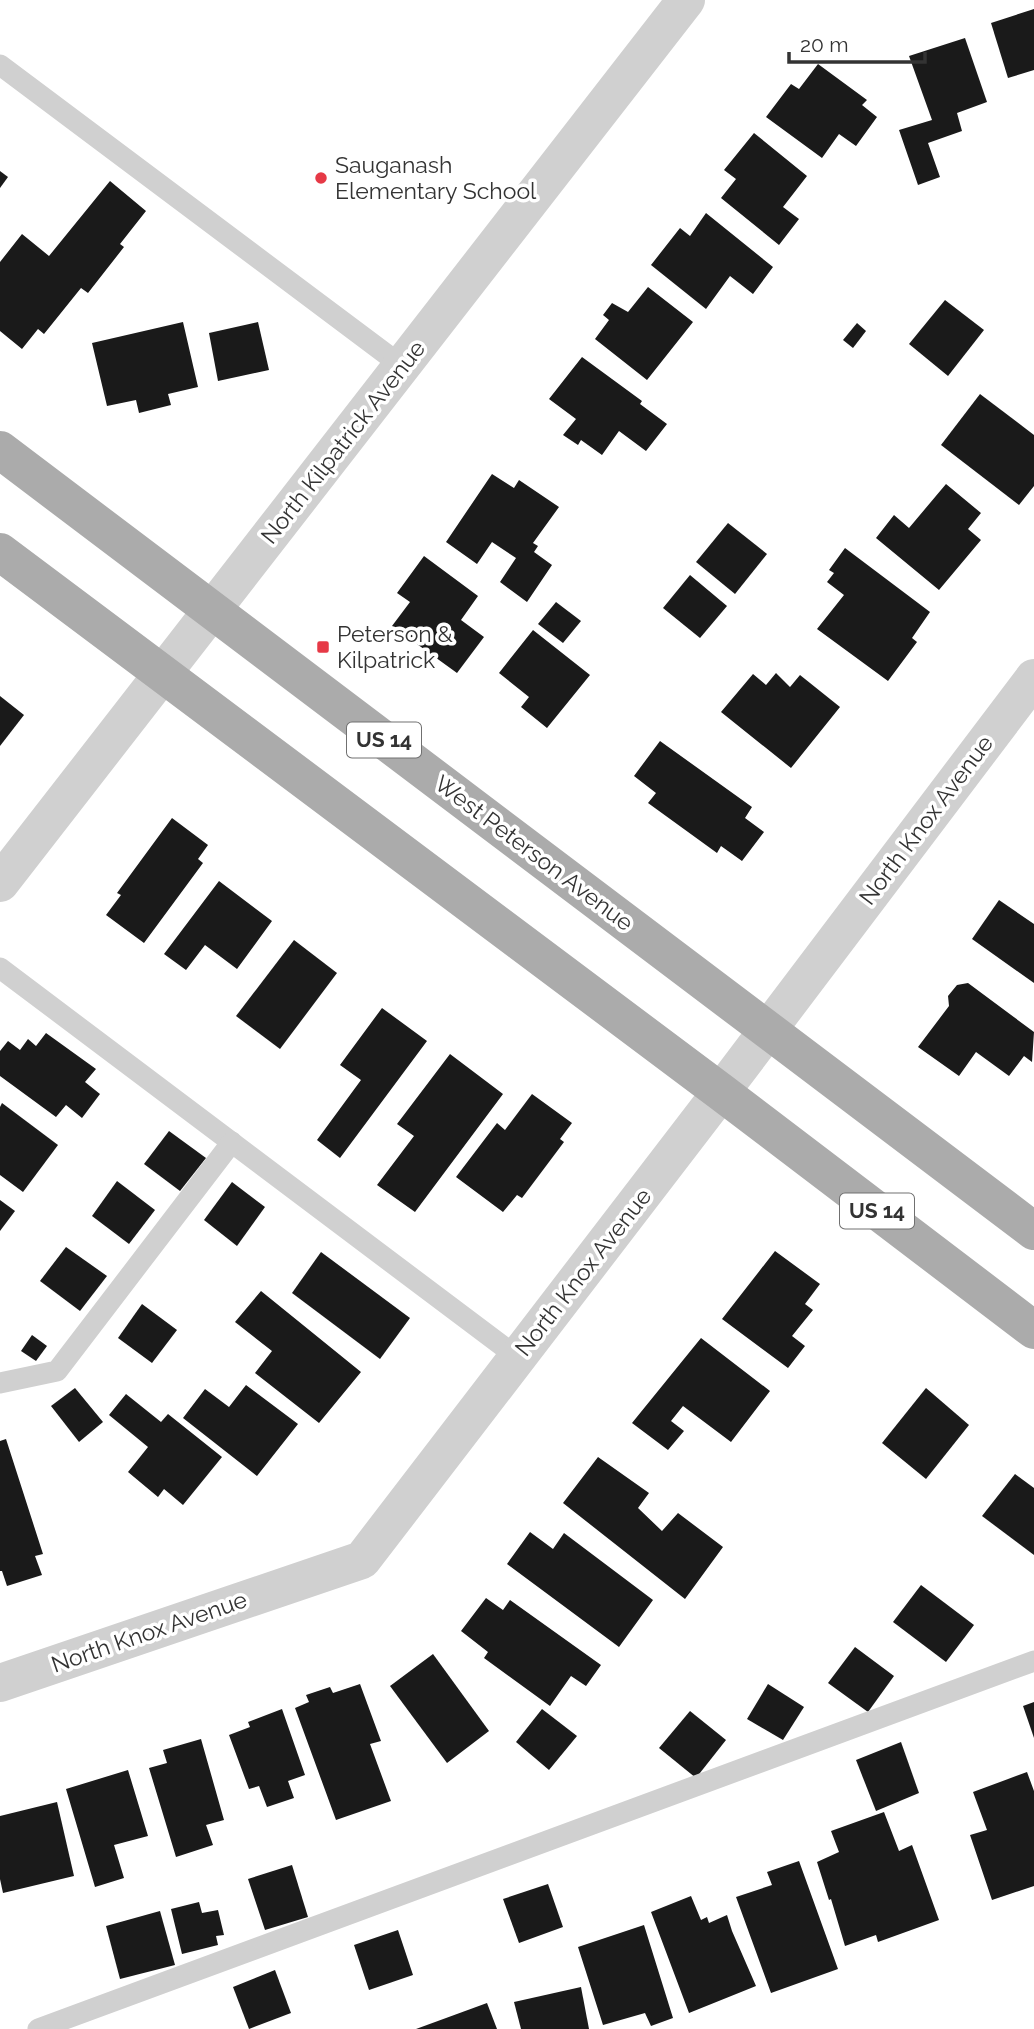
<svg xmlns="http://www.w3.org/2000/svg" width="1034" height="2029" font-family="Raleway,sans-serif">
<rect width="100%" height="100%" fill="#fff"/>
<g fill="#1a1a1a">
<path d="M1034,9V70L1008,78L991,23Z"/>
<path d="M965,38L987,102L957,113L962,131L928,143L940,177L918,185L899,130L932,120L909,56Z"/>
<path d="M818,64L867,100L862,105L877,117L856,146L839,134L822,158L766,117L791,84L799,89Z"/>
<path d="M754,133L807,176L783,207L799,219L779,245L721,198L736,179L724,170Z"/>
<path d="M0,171L8,177L0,188Z"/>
<path d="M110,181L146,211L120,244L124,247L88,293L81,288L44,334L38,329L22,349L0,331V262L22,234L49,256Z"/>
<path d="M706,213L773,267L753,294L730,276L706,309L651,265L680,228L690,236Z"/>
<path d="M648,287L693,322L647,380L595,339L609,320L603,315L612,303L628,312Z"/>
<path d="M945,300L984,330L948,376L909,344Z"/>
<path d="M183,322L198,387L168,394L171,405L139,413L136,400L107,406L92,343Z"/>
<path d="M258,322L269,370L218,381L209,333Z"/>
<path d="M857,323L866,331L853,348L843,340Z"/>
<path d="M582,357L642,401L640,404L667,424L646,451L619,431L602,455L581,440L578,445L563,435L576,419L549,399Z"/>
<path d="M980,394L1034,435V486L1019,505L941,445Z"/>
<path d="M492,474L514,488L519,480L559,507L533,543L538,546L534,552L552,565L527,602L500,582L516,558L492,542L477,564L446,542Z"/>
<path d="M946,484L981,513L968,529L981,540L939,590L876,538L894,515L909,528Z"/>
<path d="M728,523L767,554L735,594L696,562Z"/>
<path d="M845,548L930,612L912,638L917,642L888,681L817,629L844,595L827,582L834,573L829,570Z"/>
<path d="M424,556L478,596L461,620L484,637L457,673L392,626L410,602L397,593Z"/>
<path d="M690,575L727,606L700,638L663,608Z"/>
<path d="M556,602L581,621L563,643L538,624Z"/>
<path d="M533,630L590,675L547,728L521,707L529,697L499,673Z"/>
<path d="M776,673L790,687L800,675L840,707L791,768L721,712L753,674L766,685Z"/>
<path d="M0,696L24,715L0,746Z"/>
<path d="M660,741L752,807L745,818L764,832L742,861L721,846L717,853L648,803L656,793L634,776Z"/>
<path d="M172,818L208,845L198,859L203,863L144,943L106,915L121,895L117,893Z"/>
<path d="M219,881L272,921L237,969L205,945L186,970L164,954Z"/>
<path d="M999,900L1034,924V983L972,939Z"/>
<path d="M294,940L337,973L280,1049L236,1016Z"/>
<path d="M968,983L1034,1032L1032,1062L1024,1056L1009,1076L976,1052L959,1076L918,1047L949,1006L948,996L957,985Z"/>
<path d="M382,1008L427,1041L340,1158L317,1140L361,1080L340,1065Z"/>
<path d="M46,1033L96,1069L85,1082L100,1094L82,1118L66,1105L56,1117L0,1076V1051L8,1041L20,1050L28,1039L36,1046Z"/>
<path d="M450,1054L503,1094L415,1212L377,1185L414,1136L397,1124Z"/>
<path d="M532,1094L572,1123L560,1139L564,1142L522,1198L517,1195L503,1212L456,1177L497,1123L505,1130Z"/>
<path d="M2,1103L58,1145L23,1192L0,1175V1107Z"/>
<path d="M169,1131L206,1158L180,1191L144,1164Z"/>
<path d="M117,1181L155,1210L129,1244L92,1216Z"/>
<path d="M232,1182L265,1207L237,1246L204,1220Z"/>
<path d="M0,1200L15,1211L0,1231Z"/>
<path d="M66,1247L107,1276L80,1311L40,1281Z"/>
<path d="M775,1251L820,1284L805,1304L813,1310L792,1336L805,1346L788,1368L722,1319Z"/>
<path d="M321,1252L410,1318L380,1359L292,1293Z"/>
<path d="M261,1291L361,1372L319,1423L255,1373L272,1351L235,1322Z"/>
<path d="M142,1304L177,1330L152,1363L118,1338Z"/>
<path d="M32,1335L47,1346L36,1361L21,1351Z"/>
<path d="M701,1338L770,1391L731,1442L683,1406L671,1421L684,1431L668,1450L632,1423Z"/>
<path d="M246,1385L298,1424L257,1476L183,1418L205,1389L229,1407Z"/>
<path d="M75,1388L103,1422L79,1442L51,1406Z"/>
<path d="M926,1388L969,1425L926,1479L882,1443Z"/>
<path d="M126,1394L161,1422L168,1414L222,1457L183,1505L164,1489L158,1497L128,1472L148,1447L109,1415Z"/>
<path d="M6,1439L43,1554L35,1556L42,1575L7,1586L2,1571H0V1441Z"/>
<path d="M598,1457L649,1493L638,1508L662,1531L678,1513L723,1547L685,1599L563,1503Z"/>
<path d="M1015,1474L1034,1488V1555L982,1516Z"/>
<path d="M530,1532L553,1549L564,1533L653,1600L619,1647L507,1564Z"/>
<path d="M921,1585L974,1625L946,1662L893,1622Z"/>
<path d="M486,1598L503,1610L510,1600L601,1665L586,1686L571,1676L550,1706L484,1658L488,1652L461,1631Z"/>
<path d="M855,1647L894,1676L868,1712L828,1683Z"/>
<path d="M433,1654L489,1731L447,1763L390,1686Z"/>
<path d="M360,1684L381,1741L370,1744L391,1801L336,1820L295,1708L309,1702L306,1695L330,1687L333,1693Z"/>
<path d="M768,1684L804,1707L783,1740L747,1719Z"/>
<path d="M1034,1702V1738L1023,1706Z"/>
<path d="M282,1709L305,1775L288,1781L294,1798L267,1807L259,1786L249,1789L229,1735L250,1727L248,1722Z"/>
<path d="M542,1709L577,1736L549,1770L516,1742Z"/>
<path d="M690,1711L726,1740L696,1778L659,1748Z"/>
<path d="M201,1739L224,1820L206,1825L213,1845L176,1857L149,1768L167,1763L163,1750Z"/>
<path d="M901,1742L919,1793L876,1811L856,1760Z"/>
<path d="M128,1770L148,1836L114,1845L124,1878L95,1887L66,1789Z"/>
<path d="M1027,1772L1034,1791V1886L992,1900L970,1835L987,1830L973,1792Z"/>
<path d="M57,1802L74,1876L3,1893L0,1879V1816Z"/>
<path d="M884,1812L899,1851L912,1845L939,1920L878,1942L876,1935L845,1946L831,1899L829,1900L817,1862L839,1852L831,1831Z"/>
<path d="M799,1861L838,1969L771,1993L736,1897L772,1885L767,1872Z"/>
<path d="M292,1865L308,1917L265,1930L248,1879Z"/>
<path d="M548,1884L563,1927L519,1943L503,1899Z"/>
<path d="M691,1896L701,1920L707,1917L709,1923L727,1915L732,1931L756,1986L689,2013L651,1912Z"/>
<path d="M199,1902L202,1913L218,1910L224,1935L216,1936L218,1945L182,1954L171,1909Z"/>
<path d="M160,1911L175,1965L120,1979L106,1926Z"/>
<path d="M644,1925L673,2018L651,2026L645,2013L603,2025L578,1947Z"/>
<path d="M398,1930L413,1975L369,1990L354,1945Z"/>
<path d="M275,1970L291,2013L249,2029L233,1987Z"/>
<path d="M581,1987L589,2029H521L514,2002Z"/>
<path d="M487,2003L497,2029H416Z"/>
</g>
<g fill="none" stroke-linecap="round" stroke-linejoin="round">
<g stroke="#d0d0d0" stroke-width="21">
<path d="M0,65L402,366"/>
<path d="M0,968L517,1357"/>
<path d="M0,1383L57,1371L232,1142"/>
<path d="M38,2029L1034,1661"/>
</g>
<g stroke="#d0d0d0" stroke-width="38">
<path d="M0,883L686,0"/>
<path d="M0,1683L362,1560L721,1092L1034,678"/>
</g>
<g stroke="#ababab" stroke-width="38">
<path d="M0,450L1034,1231"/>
<path d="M0,552L721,1092L1034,1330"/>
</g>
</g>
<g fill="#e63946" stroke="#fff" stroke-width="2.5">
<circle cx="321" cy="178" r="7"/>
<rect x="316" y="640" width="14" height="14" rx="3.5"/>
</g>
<g text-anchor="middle" stroke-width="7" stroke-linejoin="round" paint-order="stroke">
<g fill="#fff" stroke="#707070" stroke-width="2">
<rect x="347" y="722.5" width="74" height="35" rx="5"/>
<rect x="840" y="1193.5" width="74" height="35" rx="5"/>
</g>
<g font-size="21" font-weight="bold" fill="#333">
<text x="384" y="747">US 14</text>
<text x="877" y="1218">US 14</text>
</g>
<g font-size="23" fill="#333" stroke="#fff" text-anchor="start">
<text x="335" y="173">Sauganash<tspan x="335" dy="26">Elementary School</tspan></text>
<text x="337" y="642">Peterson &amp;<tspan x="337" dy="26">Kilpatrick</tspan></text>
</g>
<g font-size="23" fill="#333" stroke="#fff">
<text transform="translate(343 442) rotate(-52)" y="8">North Kilpatrick Avenue</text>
<text transform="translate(926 820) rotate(-53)" y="8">North Knox Avenue</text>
<text transform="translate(534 853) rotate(37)" y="8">West Peterson Avenue</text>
<text transform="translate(583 1272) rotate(-52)" y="8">North Knox Avenue</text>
<text transform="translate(149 1632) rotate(-19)" y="8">North Knox Avenue</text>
</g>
</g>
<path d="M789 52v10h136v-10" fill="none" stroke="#333333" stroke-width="3.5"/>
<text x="800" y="52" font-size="21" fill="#333333" stroke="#ffffff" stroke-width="5" paint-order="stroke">20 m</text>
</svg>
